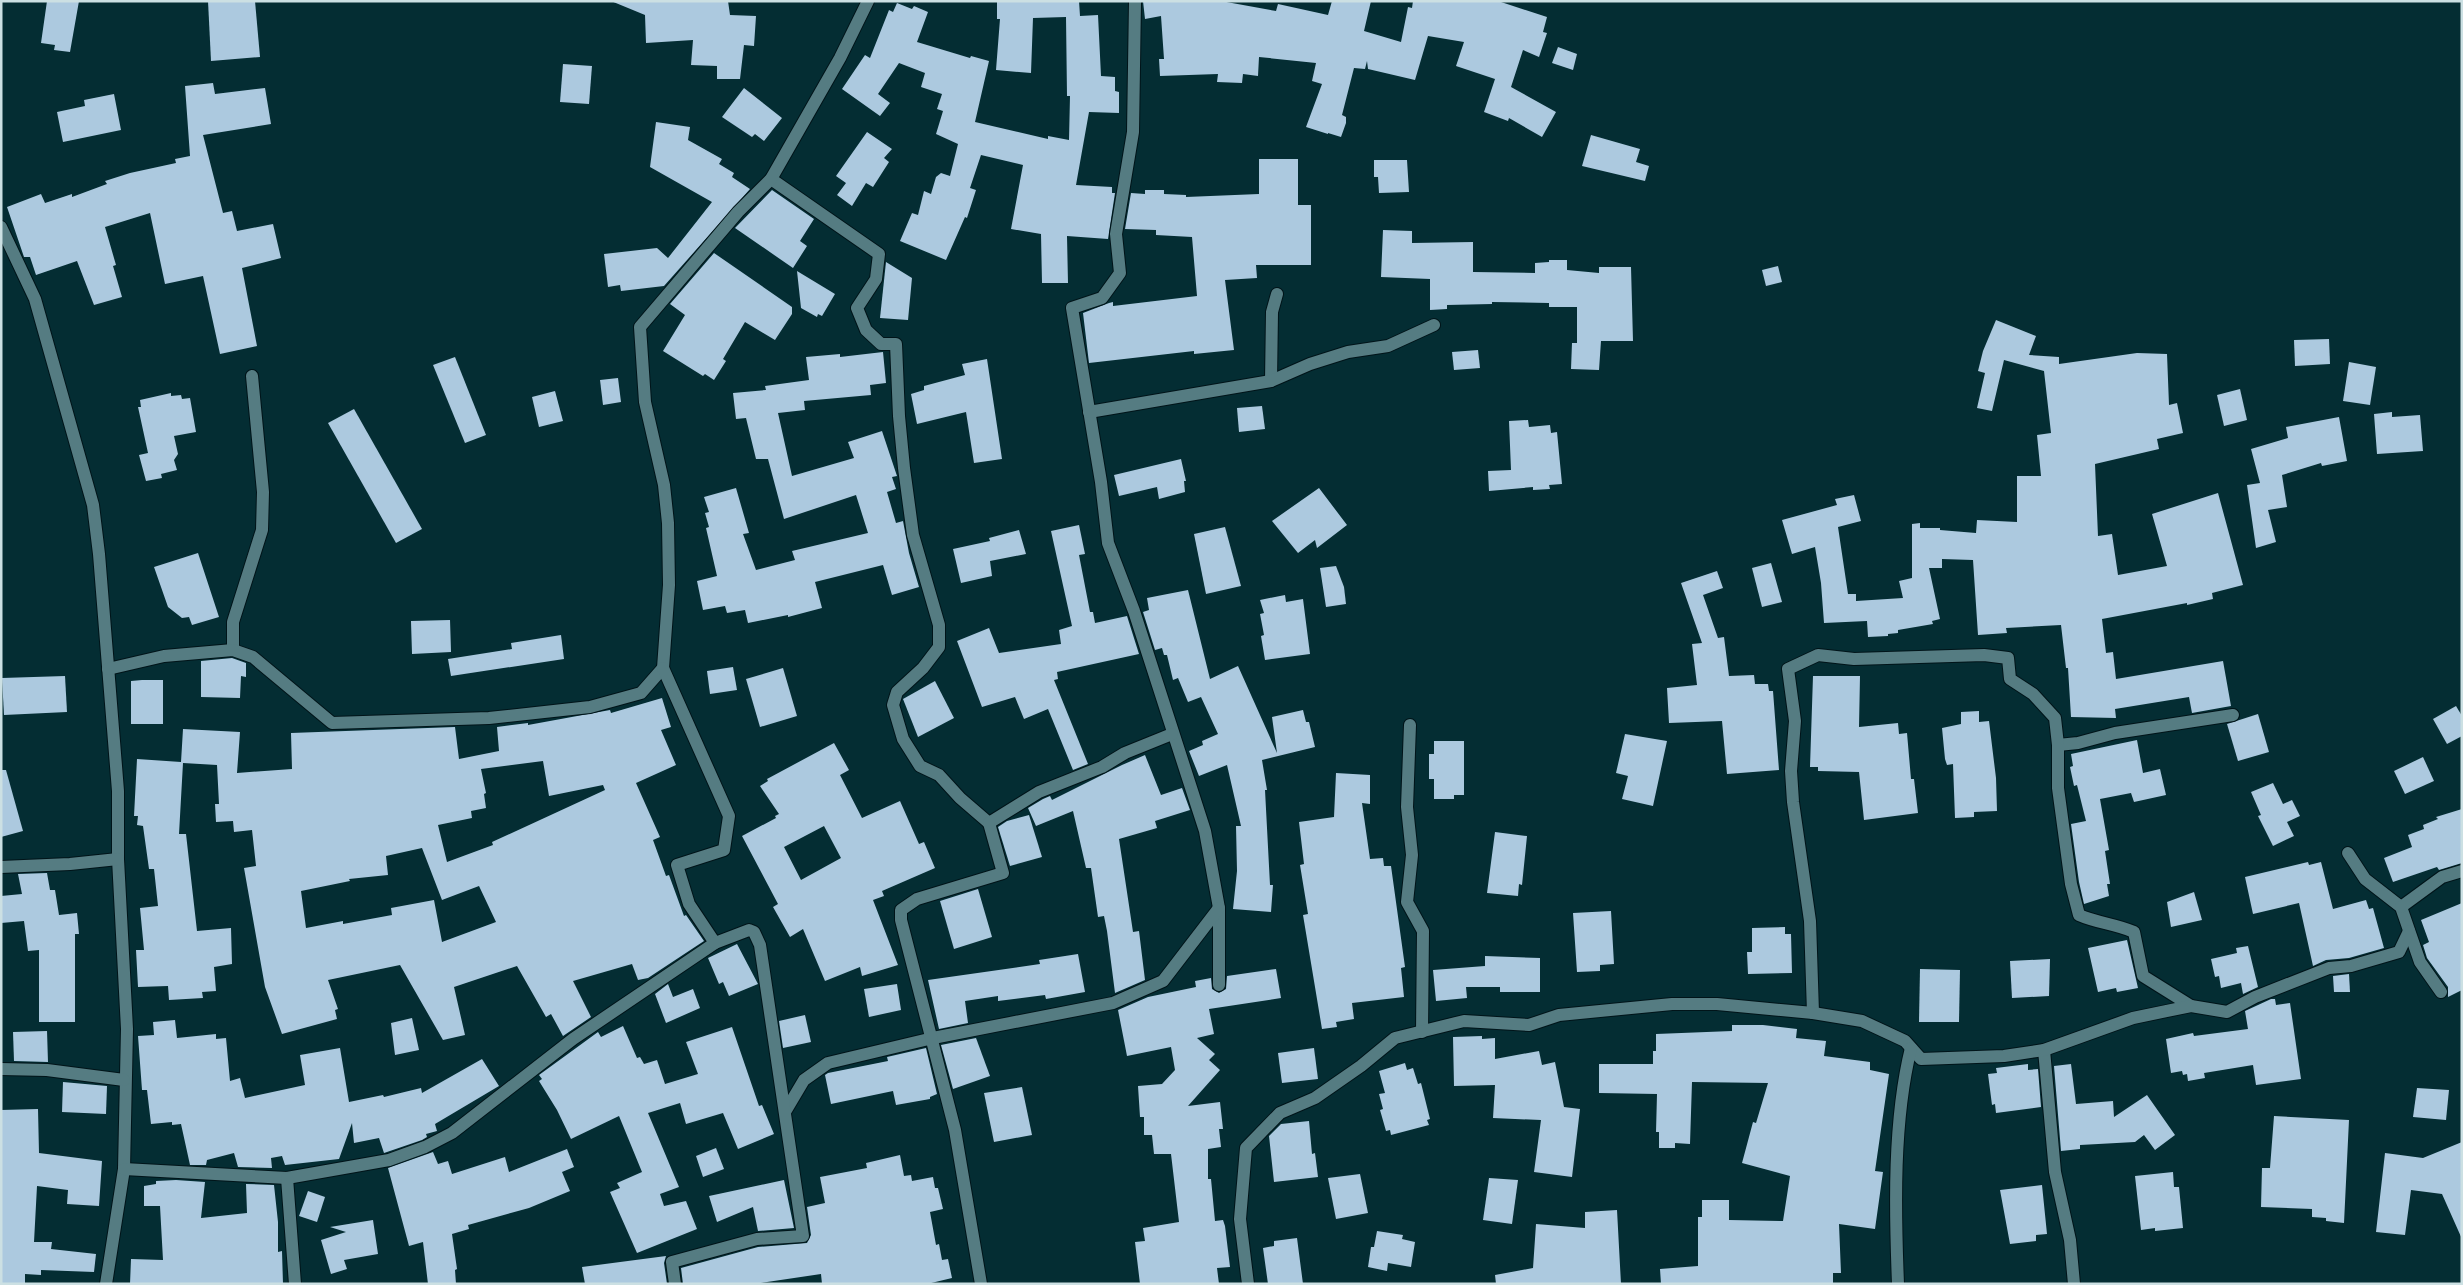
<svg xmlns="http://www.w3.org/2000/svg" width="2463" height="1285" font-family="'Asap Condensed',sans-serif">
<rect width="100%" height="100%" fill="#042d33"/>
<g fill="#acc9df" fill-rule="evenodd">
<path d="M47,1H79L70,52L54,50L55,45L41,43Z"/>
<path d="M208,1H255L260,57L211,61Z"/>
<path d="M611,1H728L730,15L756,16L754,46L744,45L740,79H717V66L691,65L693,40L646,43L645,15Z"/>
<path d="M997,1H1079L1080,16L1098,15L1101,76L1115,77V91L1119,92V113L1089,112L1076,185L1112,187V193H1115L1108,239L1067,236L1068,283H1042L1041,234L1011,229L1023,165L981,155L970,188L976,190L967,218L965,217L946,260L900,241L912,213L918,215L924,191L931,194L936,177L941,173L950,176L958,144L936,134L943,111L937,109L942,94L921,87L925,73L899,63L878,94L890,103L880,116L842,89L865,55L870,58L889,10L893,12L897,3L912,9L914,6L928,12L917,42L970,58L971,56L989,61L975,122L1048,139V136L1069,140L1070,96H1067L1066,17L1033,18L1031,73L996,70L1000,19H997Z"/>
<path d="M1143,1H1221L1276,11L1278,4L1328,15L1332,1H1371L1364,31L1401,42L1408,7L1412,8L1413,1H1498L1547,17L1543,32L1547,33L1539,57L1523,50L1511,87L1556,112L1542,137L1509,118L1508,121L1484,112L1495,79L1456,66L1464,42L1428,36L1415,80L1368,69L1367,61L1365,69L1354,68L1342,115L1346,117V123L1341,137L1328,133V134L1306,127L1322,84L1312,81L1316,63L1259,57L1258,76L1243,74L1242,83L1217,82L1218,74L1160,76L1159,59H1164L1161,16L1145,19Z"/>
<path d="M1558,47L1577,54L1573,70L1552,63Z"/>
<path d="M563,64L592,66L589,104L560,102Z"/>
<path d="M213,83L215,94L265,88L271,124L203,135L223,213L232,211L237,231L273,224L281,258L242,268L257,346L220,354L203,276L165,284L150,213L105,227L116,265L113,266L122,297L94,305L77,261L36,275L30,257H24L7,207L41,194L45,203L72,194V197L107,184L105,181L130,173L176,163L175,159L190,156L185,86Z"/>
<path d="M744,88L782,118L764,141L755,134L752,137L722,117Z"/>
<path d="M114,94L121,130L63,142L57,112L85,106L84,100Z"/>
<path d="M656,122L690,127L688,140L722,159L719,164L734,173L732,177L750,189L664,286L621,291L620,285L608,287L604,254L657,248L668,258L712,202L650,167Z"/>
<path d="M867,132L892,149L884,158L889,162L873,187L866,183L852,206L837,195L846,183L836,176Z"/>
<path d="M1591,135L1640,149L1636,162L1649,166L1645,181L1582,166Z"/>
<path d="M1259,159H1298V205H1311V265H1256L1257,278L1225,280L1234,350L1194,354V351L1089,363L1083,313L1109,303L1113,302V306L1197,296L1192,237L1156,235V230L1125,229L1131,193L1145,194V190H1164V194L1186,195V197L1259,194Z"/>
<path d="M1374,160H1407L1409,192L1379,193L1378,177H1374Z"/>
<path d="M772,190L814,219L800,241L807,246L793,268L735,228Z"/>
<path d="M1383,230L1412,231V243L1473,242V272L1535,273V263L1549,262V260H1567V270L1599,273V267H1631L1633,341H1601L1599,370L1571,369L1572,343H1577V307H1549V303L1492,302V304L1447,305V309L1430,310V279L1381,277Z"/>
<path d="M714,253L792,307V314L775,340L745,322L723,359L726,361L714,380L705,374L703,376L663,351L685,315L670,304Z"/>
<path d="M886,262L912,278L908,320L880,318Z"/>
<path d="M1778,266L1782,282L1766,286L1762,270Z"/>
<path d="M797,271L835,294L822,316L818,314L817,317L801,308Z"/>
<path d="M1996,320L2036,336L2029,355L2059,357V364L2137,353L2167,354L2169,405L2177,403L2183,433L2157,439L2159,449L2095,464L2098,536L2112,534L2118,575L2167,566L2152,514L2218,493L2243,585L2212,593L2213,599L2187,605V603L2102,619L2106,653L2113,652L2116,679L2223,661L2231,706L2192,713L2189,697L2115,709L2116,718L2071,717L2068,668H2066L2061,625L2006,628L2007,633L1978,635L1973,560L1942,559V568H1929L1940,619L1932,621L1933,624L1898,630V633L1888,634V636L1868,637L1867,621L1824,623L1821,583L1815,547L1792,554L1782,520L1837,505L1835,499L1854,495L1861,521L1838,527L1848,594H1856V601L1903,598L1899,581L1912,578V524L1920,523V528H1940V530L1976,533L1977,520L2017,522V476H2041L2037,435L2051,433L2044,371L2004,360L1992,411L1977,408L1985,373L1978,371L1983,351Z"/>
<path d="M2329,339L2330,364L2295,366L2294,340Z"/>
<path d="M1478,350L1480,368L1454,370L1452,352Z"/>
<path d="M883,352L886,383L870,385L871,395L804,401L805,410L778,413L792,476L854,458L848,442L882,431L897,476L892,477L896,489L887,492L896,523L903,521L909,553L919,587L892,595L883,565L815,582L822,608L788,617V615L748,623L745,610L727,613L725,606L703,610L697,581L717,576L706,528L709,527L705,513L709,512L704,497L736,488L749,533L743,534L756,570L795,560L792,551L868,533L856,495L784,519L768,459H756L746,418L736,419L733,393L766,390L765,386L809,380L806,357L840,354V357Z"/>
<path d="M455,357L486,435L465,443L433,365Z"/>
<path d="M987,359L1002,459L974,463L966,412L917,424L911,394L924,390V386L965,375L962,364Z"/>
<path d="M2349,362L2376,367L2370,405L2343,401Z"/>
<path d="M618,378L621,402L603,405L600,380Z"/>
<path d="M2240,389L2247,420L2224,426L2217,395Z"/>
<path d="M555,391L563,421L539,427L532,397Z"/>
<path d="M171,393V396L181,395L182,399L190,398L196,432L174,436L178,454L174,460L177,470L161,474L162,478L146,481L139,455L148,453L138,407H141L140,400Z"/>
<path d="M1262,406L1265,429L1239,432L1237,408Z"/>
<path d="M354,409L422,529L396,543L328,423Z"/>
<path d="M2392,412V417L2420,415L2423,451L2377,454L2374,414Z"/>
<path d="M2339,417L2347,461L2322,466L2321,463L2282,475L2287,507L2268,510L2276,542L2256,548L2247,485L2260,483L2251,449L2288,438L2286,427Z"/>
<path d="M1528,420L1529,427L1550,425L1551,433L1557,432L1562,484L1549,485L1550,489L1533,490V487L1489,491L1488,471L1511,470L1509,421Z"/>
<path d="M1181,459L1186,481H1184L1185,492L1159,499L1157,487L1119,496L1114,475Z"/>
<path d="M1319,488L1347,525L1317,548L1315,540L1298,553L1272,521Z"/>
<path d="M1079,525L1085,554L1079,555L1090,612H1093L1095,623L1127,616L1139,654L1057,672L1058,679L1054,680L1088,764L1073,770L1048,709L1024,719L1015,697L982,707L957,641L989,628L999,653L1061,644L1059,630L1072,626L1051,531Z"/>
<path d="M1225,527L1241,586L1206,594L1194,534Z"/>
<path d="M1019,530L1026,554L990,561L992,576L961,583L953,549L990,541L989,538Z"/>
<path d="M198,553L219,617L192,625L189,617L182,618L168,607L154,567Z"/>
<path d="M1771,563L1782,602L1762,607L1752,568Z"/>
<path d="M1336,566L1344,587L1346,604L1326,607L1320,568Z"/>
<path d="M1717,571L1723,588L1703,595L1718,638L1724,637L1729,676L1754,675L1755,684H1768L1769,691H1773L1779,770L1727,774L1722,721L1669,723L1667,688L1697,685L1692,644L1702,643L1681,583Z"/>
<path d="M1188,590L1210,679L1238,666L1277,753L1272,717L1303,710L1306,722H1309L1315,747L1262,760L1267,790H1265L1270,885H1273L1271,912L1233,909L1237,871L1236,826H1241L1227,765L1199,776L1189,751L1203,745L1202,741L1218,734L1201,697L1188,702L1178,678L1173,680L1167,655H1164L1162,648L1155,650L1143,612L1149,610L1147,598Z"/>
<path d="M1285,595L1286,602L1303,599L1310,654L1265,660L1261,636L1264,635L1260,614L1264,613L1260,600Z"/>
<path d="M450,620L451,652L412,654L411,621Z"/>
<path d="M561,635L564,659L451,676L448,659L512,649L511,643Z"/>
<path d="M232,658L246,663V677L241,676L240,698L201,697V661Z"/>
<path d="M733,667L737,690L710,694L707,671Z"/>
<path d="M783,668L797,716L760,727L746,679Z"/>
<path d="M65,676L67,712L4,715L2,678Z"/>
<path d="M1813,676H1860L1859,727L1898,723L1899,734L1907,733L1911,779H1914L1918,813L1864,820L1859,772L1818,771V767H1810Z"/>
<path d="M142,680H163V724H131V681Z"/>
<path d="M935,681L954,718L918,737L903,699Z"/>
<path d="M662,698L671,727L661,730L676,765L636,783L660,837L653,840L666,876L669,875L684,916L686,915L704,941L648,978L638,980L632,964L573,981L591,1017L563,1036L551,1014L546,1017L517,966L454,987L465,1035L443,1040L400,965L328,980L338,1009L335,1010L337,1019L282,1034L265,987L244,868L256,866L252,830L234,832L233,821L216,822L215,804H219L217,765L183,763L179,834H186L197,931L231,928L232,964L214,967L216,991L202,992L203,998L169,1000L168,986L138,987L136,950H144L140,908L158,906L154,869H149L143,826L137,825L138,816H134L137,759L181,762L183,729L240,732L237,773L292,769L291,733L455,727L459,759L499,751L497,727L528,723V725L610,710L611,713ZM543,761L549,796L603,785L605,790L492,842L493,845L447,862L438,825L472,818L471,811L486,808L484,794L486,793L481,769ZM422,848L442,900L479,886L496,922L442,942L434,900L391,908L392,915L343,924V921L306,928L301,891L350,881L349,879L388,875L386,856Z"/>
<path d="M2456,706L2462,716V736L2447,744L2433,719Z"/>
<path d="M1979,711V722L1989,721L1996,778L1997,811L1974,812V817L1955,818L1953,764L1947,765L1945,759L1942,728L1961,724V712Z"/>
<path d="M2258,714L2269,752L2238,761L2227,724Z"/>
<path d="M1625,734L1667,741L1653,806L1622,799L1628,776L1616,773Z"/>
<path d="M2137,740L2143,773L2160,769L2166,795L2134,802L2131,793L2100,799L2109,850L2105,851L2110,884H2107L2109,896L2084,904L2079,882L2071,824L2086,821L2077,785L2074,786L2070,767L2073,766L2071,754Z"/>
<path d="M1434,741H1464V795H1454V799H1434V779H1429V754H1434Z"/>
<path d="M834,743L849,770L840,775L862,818L900,801L919,844L924,842L935,868L882,891L884,896L873,900L898,965L862,976L860,967L825,981L803,929L790,937L773,907L778,904L742,836L776,818L775,816L779,814L760,786L768,781L767,779ZM824,826L841,858L801,880L784,847Z"/>
<path d="M1145,755L1161,795L1182,788L1190,810L1155,821L1157,828L1119,839L1133,932L1139,931L1145,980L1115,993L1107,931L1104,916L1098,917L1091,868H1086L1073,811L1036,826L1028,808L1043,799L1050,796L1052,800L1122,765Z"/>
<path d="M2423,757L2434,781L2405,794L2394,771Z"/>
<path d="M1,770H6L23,831L1,837Z"/>
<path d="M1336,773L1370,775V804L1362,803L1370,859L1383,858L1384,866H1391L1405,967L1401,968L1404,997L1352,1003L1354,1019L1336,1022L1337,1027L1322,1029L1303,915L1308,914L1300,865L1304,864L1299,822L1334,817Z"/>
<path d="M2273,783L2283,804L2292,800L2300,816L2287,822L2294,836L2273,846L2258,816L2261,815L2251,792Z"/>
<path d="M2462,809V863L2439,870L2437,867L2393,882L2384,858L2412,847L2408,835L2424,829L2423,825L2438,819L2436,817Z"/>
<path d="M1029,815L1042,857L1010,866L998,827L1007,821Z"/>
<path d="M1495,832L1527,836L1522,885L1519,884L1518,896L1487,893Z"/>
<path d="M2308,862L2309,865L2321,862L2333,909L2366,900L2369,909L2373,908L2384,948L2349,958L2326,960L2313,966L2299,903L2253,914L2245,877Z"/>
<path d="M47,873L50,890H55L59,915L77,913L79,934H75V1022H39V950L28,951L24,921L1,923V896L22,894L18,874Z"/>
<path d="M978,889L992,937L954,949L940,901Z"/>
<path d="M2194,892L2202,920L2171,927L2167,902Z"/>
<path d="M2462,903V990L2448,997V987L2427,958L2423,945L2429,942L2421,920Z"/>
<path d="M1611,911L1614,964L1600,965V971L1577,972L1573,913Z"/>
<path d="M1785,927V934H1791L1792,973L1748,974L1747,952H1752V928Z"/>
<path d="M2127,940L2138,988L2117,992L2116,988L2098,992L2088,948Z"/>
<path d="M737,944L758,984L729,996L723,982L719,984L708,958Z"/>
<path d="M2248,946L2258,987L2243,994L2241,983L2221,988L2219,976L2215,977L2211,959L2237,953L2236,948Z"/>
<path d="M1078,954L1085,992L1046,999L1045,995L998,1001V996L965,1001L968,1023L939,1029L928,980L1040,964L1039,960Z"/>
<path d="M1485,956L1540,958V992H1500V987H1466L1467,998L1436,1001L1433,970L1485,966Z"/>
<path d="M2050,959L2049,996L2012,998L2010,961Z"/>
<path d="M1276,969L1281,998L1209,1009L1214,1034L1197,1038L1215,1054L1209,1060L1220,1070L1188,1106L1220,1102L1223,1129H1219L1221,1147L1208,1149V1179H1211L1215,1221L1223,1220L1225,1226L1230,1267L1217,1268L1219,1284H1140L1135,1242L1145,1241L1143,1228L1179,1222L1171,1154H1154L1152,1135H1144V1117H1140L1138,1086L1162,1084L1175,1070L1171,1047L1127,1056L1118,1010L1148,997L1196,987L1195,981L1211,978L1212,989L1219,993L1226,989L1227,976Z"/>
<path d="M1920,969L1960,970L1959,1022H1919Z"/>
<path d="M2349,974L2350,992H2334L2333,976Z"/>
<path d="M668,984L673,997L693,989L700,1008L666,1023L655,994Z"/>
<path d="M897,984L901,1010L869,1017L864,989Z"/>
<path d="M2271,999H2275L2276,1005L2290,1003L2301,1079L2256,1085L2253,1065L2204,1073L2205,1078L2188,1081L2187,1074L2183,1075L2182,1071L2171,1073L2166,1039L2193,1033L2194,1036L2248,1029L2245,1011Z"/>
<path d="M805,1015L811,1042L783,1048L779,1021Z"/>
<path d="M412,1018L419,1050L395,1055L391,1023Z"/>
<path d="M175,1020L177,1038L216,1034V1039L226,1038L230,1081L240,1078L245,1098L305,1085L300,1055L340,1048L349,1102L383,1095L384,1097L421,1088L422,1093L482,1059L499,1086L435,1124L437,1131L426,1134L427,1137L422,1140L387,1152L384,1153L379,1138L354,1143L352,1123L339,1159L285,1165L282,1156L271,1158L272,1168L238,1167L234,1153L207,1160L206,1165H190L181,1124L172,1125V1122L151,1124L147,1090H142L138,1036L154,1035L153,1022Z"/>
<path d="M1732,1025H1763L1797,1029L1796,1038L1826,1041L1824,1056L1870,1062V1070L1889,1074L1875,1171L1883,1172L1875,1229L1839,1224L1841,1273H1833V1284H1661L1660,1269L1698,1266V1217H1702V1200H1729V1220L1783,1221L1790,1176L1742,1163L1753,1122L1756,1123L1768,1083L1692,1082L1690,1144L1675,1143V1148H1659V1132H1656L1657,1094L1599,1093V1064H1653V1051H1656V1034L1732,1031Z"/>
<path d="M623,1026L637,1058L640,1057L644,1064L657,1060L665,1084L698,1074L686,1042L732,1027L759,1106L762,1105L774,1134L738,1149L723,1113L686,1124L680,1103L648,1113L679,1187L660,1194L664,1206L686,1201L697,1229L637,1253L610,1192L620,1188L617,1183L642,1172L619,1116L571,1139L557,1110L539,1081L542,1079L539,1075L598,1032L601,1037Z"/>
<path d="M47,1031L48,1062L14,1061L13,1032Z"/>
<path d="M1482,1036V1039L1495,1038V1059L1539,1051L1542,1065L1555,1062L1564,1107L1580,1109L1572,1177L1534,1172L1541,1120L1493,1118L1495,1085L1454,1086L1453,1037Z"/>
<path d="M976,1038L990,1076L953,1089L941,1045Z"/>
<path d="M926,1048L937,1094L930,1097V1099L896,1105L893,1091L831,1104L825,1075L828,1073L888,1061L887,1057Z"/>
<path d="M1314,1048L1318,1079L1282,1083L1278,1053Z"/>
<path d="M1405,1063L1407,1070L1413,1068L1418,1084L1421,1083L1430,1119L1427,1120L1429,1125L1391,1135L1390,1130L1386,1131L1380,1110L1383,1109L1379,1094L1385,1093L1379,1071Z"/>
<path d="M2028,1064V1070L2038,1069L2041,1107L1996,1113L1995,1104L1992,1105L1988,1074L1997,1073L1996,1068Z"/>
<path d="M2071,1064L2076,1104L2113,1101L2114,1117L2147,1095L2175,1135L2155,1150L2144,1135L2135,1142L2080,1145V1149L2061,1151L2054,1066Z"/>
<path d="M63,1082L107,1086L106,1114L62,1112Z"/>
<path d="M1022,1087L1032,1135L994,1142L984,1093Z"/>
<path d="M2417,1088L2449,1090L2446,1120L2413,1117Z"/>
<path d="M38,1109L39,1153L102,1161L99,1206L67,1204L68,1190L37,1186L34,1242H52L51,1249L96,1254L94,1272L41,1270V1275L25,1274V1284H1V1110Z"/>
<path d="M2274,1116L2349,1120L2344,1223L2326,1221V1218L2312,1217V1209L2261,1207L2262,1168H2270Z"/>
<path d="M1309,1121L1312,1154L1315,1153L1318,1177L1274,1182L1269,1136L1281,1124Z"/>
<path d="M2462,1142V1239L2442,1194L2411,1190L2405,1235L2376,1232L2385,1153L2423,1158Z"/>
<path d="M716,1148L724,1169L703,1177L696,1156Z"/>
<path d="M567,1149L574,1167L562,1172L570,1191L529,1208L468,1225L469,1229L452,1234L457,1269L455,1270L456,1284H428L423,1242L409,1246L388,1168L433,1152L438,1164L448,1161L452,1174L505,1157L509,1172Z"/>
<path d="M900,1155L904,1176L911,1175L912,1181L933,1177L935,1188H938L943,1209L930,1212L936,1245L939,1244L942,1260L948,1259L952,1278L927,1284H822L821,1274L754,1284H683L681,1268L758,1247L807,1243L811,1235L807,1207L825,1203L820,1177L867,1168L866,1163Z"/>
<path d="M2173,1172L2174,1187H2179L2183,1228L2155,1231V1228L2141,1230L2135,1176Z"/>
<path d="M1360,1174L1368,1213L1336,1219L1328,1178Z"/>
<path d="M1489,1178L1518,1180L1512,1224L1483,1220Z"/>
<path d="M176,1180L205,1182L201,1218L247,1213L246,1184L274,1185L278,1222V1252L282,1251L283,1284H130L131,1259L163,1260L160,1206H144V1186L156,1184V1181Z"/>
<path d="M784,1180L794,1228L758,1231L753,1207L717,1222L709,1196Z"/>
<path d="M2042,1185L2047,1234L2036,1235V1241L2010,1244L2000,1190Z"/>
<path d="M308,1191L325,1197L317,1222L299,1216Z"/>
<path d="M1617,1210L1621,1284H1496L1495,1275L1533,1268L1536,1224L1585,1228V1212Z"/>
<path d="M373,1220L378,1254L344,1260L347,1269L331,1274L321,1240L346,1232L330,1227Z"/>
<path d="M1377,1231L1403,1235L1402,1239L1415,1242L1411,1267L1388,1263L1387,1271L1368,1267L1371,1247H1374Z"/>
<path d="M1297,1238L1303,1284H1268L1263,1248L1274,1246V1241Z"/>
<path d="M666,1256L664,1263L667,1284H585L582,1267Z"/>
</g>
<g fill="none" stroke-linecap="round" stroke-linejoin="round">
<g stroke="#001419" stroke-width="14">
<g id="minor">
<path d="M1135,1L1133,132L1116,234L1120,273L1102,298L1072,308L1101,482L1108,543L1134,611L1205,831L1219,908V985"/>
<path d="M771,179L879,254L876,279L857,308L866,330L881,344H896L899,416L904,468L913,535L939,625V647L923,668L897,692L893,705L903,739L920,766L939,775L960,798L989,823"/>
<path d="M1,227L35,299L93,505L99,554L118,791V859L127,1029L124,1169L106,1284"/>
<path d="M1271,381L1272,312L1277,294"/>
<path d="M1089,412L1271,381L1310,364L1348,352L1388,346L1434,325"/>
<path d="M233,650V622L262,530L263,492L252,376"/>
<path d="M108,669L164,656L233,650L253,657L332,723L489,718L590,707L641,693L663,668L669,585L668,523L664,485L645,402L640,327L738,212L771,179L840,58L868,1"/>
<path d="M1410,725L1407,807L1412,855L1407,902L1423,931L1422,1032"/>
<path d="M2058,745L2078,743L2115,733L2233,715"/>
<path d="M2348,853L2365,879L2401,907L2420,962L2441,992"/>
<path d="M1,867L70,864L118,859"/>
<path d="M2401,907L2442,877L2462,871"/>
<path d="M1813,1013L1810,921L1793,802L1791,771L1795,721L1788,669L1818,655L1854,659L1984,655L2008,658L2010,679L2033,694L2055,718L2058,745V788L2071,884L2079,915C2097,923 2116,924 2134,932L2143,976L2191,1006"/>
<path d="M2044,1050L2055,1172L2070,1240L2074,1284"/>
<path d="M1,1069L47,1070L124,1080"/>
<path d="M785,1112L804,1080L828,1063L933,1038L1113,1003L1163,981L1219,908"/>
<path d="M124,1169L287,1178L389,1160L425,1147L452,1133L573,1039L715,943L689,904L677,865L724,850L729,816L663,668"/>
<path d="M287,1178L295,1284"/>
<path d="M675,1284L672,1262L757,1239L803,1236L760,945L754,932L749,930L715,943"/>
<path d="M981,1284L955,1130L901,920V910L917,899L1003,873L989,823L1039,792L1102,767L1125,753L1172,734"/>
<path d="M1248,1284L1240,1219L1246,1148L1280,1113L1315,1098L1361,1066L1395,1038L1464,1021L1529,1025L1559,1015L1672,1004H1717L1813,1013L1862,1021L1905,1041L1921,1059L2004,1056L2044,1050L2133,1018L2191,1006L2227,1012L2255,997L2329,968L2351,966L2399,952L2409,931"/>
<path d="M1898,1284C1895,1209 1893,1121 1911,1048"/>
</g>
</g>
<use href="#minor" stroke="#557c82" stroke-width="12"/>
</g>
<rect width="2463" height="1285" fill="none" stroke="#cce0e3" stroke-width="5"/>
</svg>
